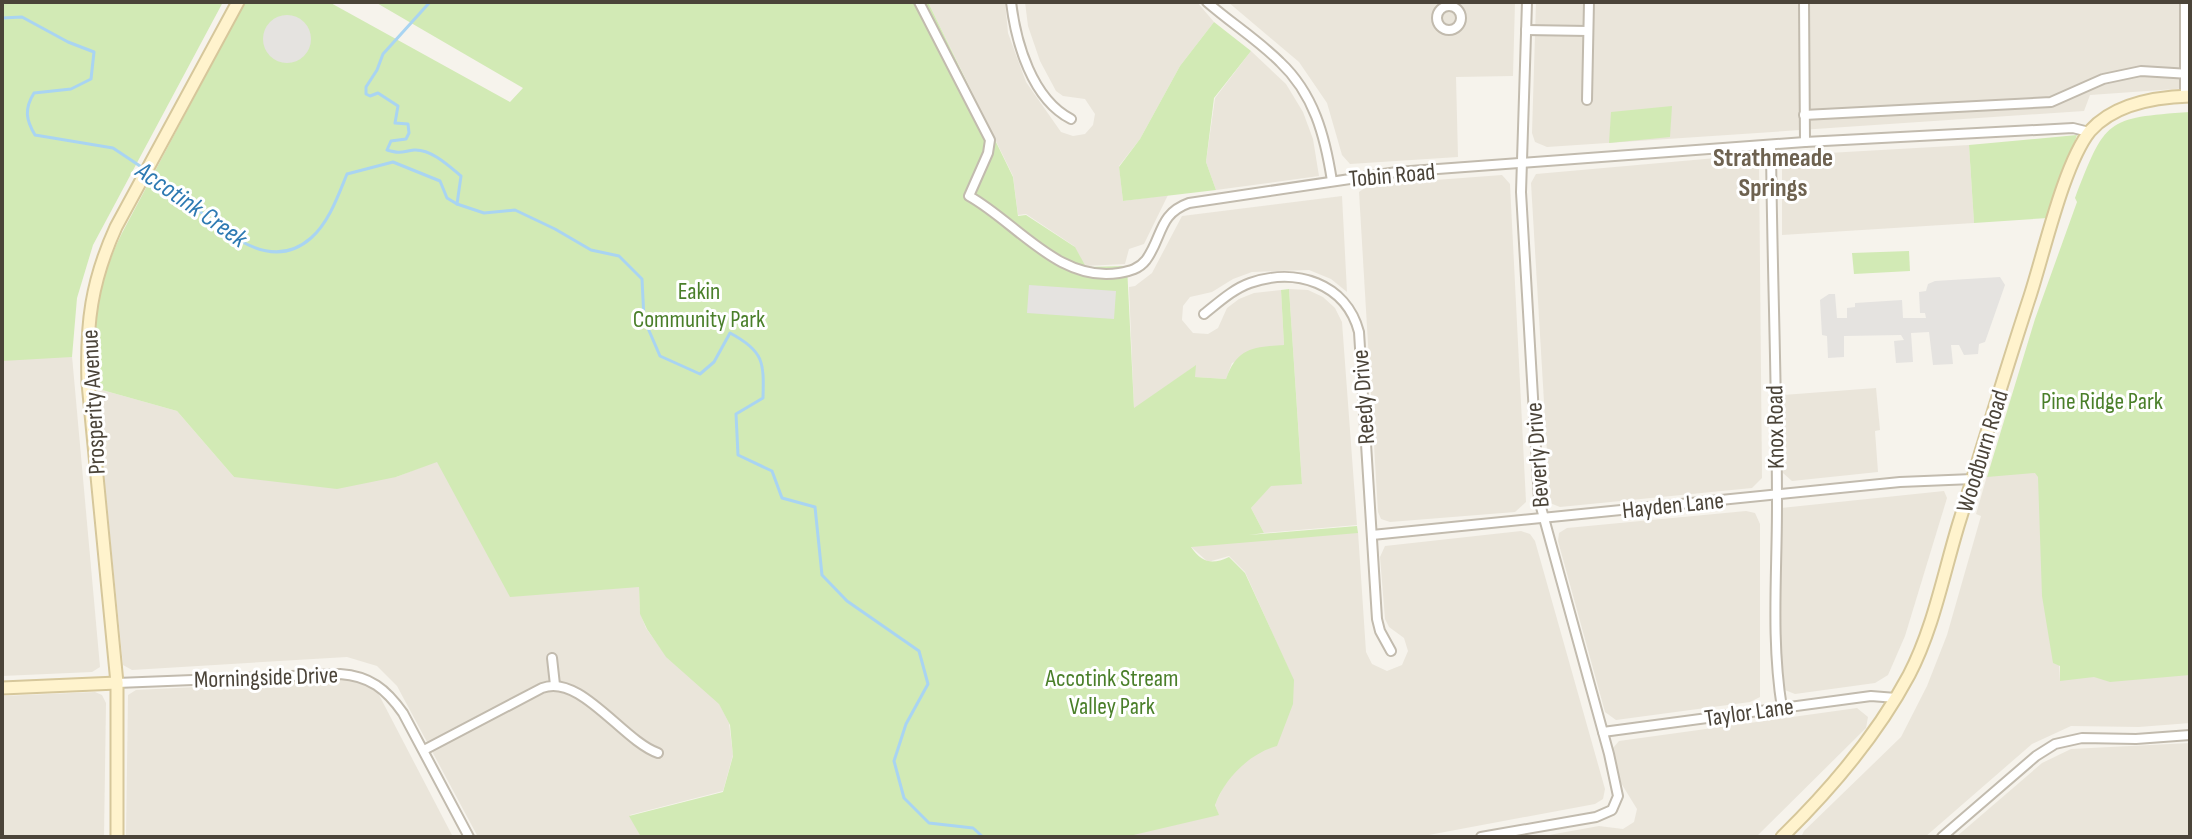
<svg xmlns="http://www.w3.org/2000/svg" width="2192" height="839" font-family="'Sofia Sans Condensed',sans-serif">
<rect width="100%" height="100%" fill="#f6f3ec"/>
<g fill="#eae5da">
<path d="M928,2H1005L1008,33L1026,82L1061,132L1073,136L1085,134L1093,125L1095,114L1085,99L1063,96L1056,91L1040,61L1028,26L1025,2H1197L1214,22L1180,66L1140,139L1119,166L1123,201L1168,195L1144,244L1129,249L1125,264L1085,266L1074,246L1026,214L1018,215L1013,176Z"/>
<path d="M1228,2H1515L1513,76L1456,77L1458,157L1350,164L1342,155L1327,103L1299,62Z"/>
<path d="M1536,2H2190V88L2090,95L2084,111L1547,147L1535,142L1532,133Z"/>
<path d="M1251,51L1286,84L1303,112L1313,139L1319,176L1216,190L1206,162L1215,98Z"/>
<path d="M1969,145L1974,223L1782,235V166L1786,158L1793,155Z"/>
<path d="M1750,155L1759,160L1762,478L1752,488L1560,507L1550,503L1531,183L1536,174Z"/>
<path d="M1502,175L1510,184L1526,502L1515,512L1390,522L1381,519L1378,512L1359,192L1369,185Z"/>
<path d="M1342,196L1347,292L1331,279L1309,270L1252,272L1233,279L1212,292L1190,297L1183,306L1182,320L1193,333L1208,334L1218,328L1227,308L1239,299L1254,293L1281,290L1284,345L1232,363L1226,379L1195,377V366L1134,409L1129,287L1135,286L1152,273L1182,216Z"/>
<path d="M1289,289L1308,290L1323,297L1335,308L1342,322L1357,525L1264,533L1251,508L1271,485L1302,483Z"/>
<path d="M72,356L100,667L92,672L2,676V359Z"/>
<path d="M95,388L177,411L234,477H396L437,461L639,586L640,613L646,628L666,656L719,703L729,723L733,755L723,791L630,815L641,837H478L397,686L377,666L347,657L132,670L123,665Z"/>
<path d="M1876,388L1880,430L1875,431L1878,472L1792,481L1783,473V395Z"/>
<path d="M2049,470L2060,680L2190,663V723L2139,727L2071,726L2032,744L1925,837H1801L1804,831L1901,737L1927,686L1947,635L1981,516L1976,514L1987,476Z"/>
<path d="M1944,491L1947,498L1905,636L1888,675L1875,683L1795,694L1785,690L1781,682V508Z"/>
<path d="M1746,511L1755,513L1760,524V697L1750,702L1616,720L1605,712L1558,541L1559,533L1567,528Z"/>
<path d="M1521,531L1530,534L1535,541L1605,789L1603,799L1595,804L1418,837H1119L1218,814L1215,804L1228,778L1293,703V679L1245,572L1229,556L1208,562L1190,546L1358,532L1366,652L1372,664L1387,671L1402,665L1408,651L1404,638L1389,627L1385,619L1380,557L1385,546Z"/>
<path d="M352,679L368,683L378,693L453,837H126L128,695L136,690Z"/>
<path d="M95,692L102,695L106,703L104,837H2V696Z"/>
<path d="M1857,708L1868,717L1866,728L1756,837H1538L1599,826L1623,829L1634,822L1637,809L1621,783L1613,748L1619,741Z"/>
<path d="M2190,743V837H1956L2042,763L2071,749Z"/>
</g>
<g fill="#d2eab5">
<path d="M2,2H223L93,245L77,298L72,357L2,361Z"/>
<path d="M245,2H329L510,102L523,88L375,2H928L1013,177L1018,216L1026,215L1075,247L1086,267L1127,266L1134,408L1196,365L1195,377L1226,379C1237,348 1253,347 1284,345L1281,290L1289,289L1302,484L1271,486L1251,508L1264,533L1249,535L1357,526L1358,533L1191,547C1202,563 1212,565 1229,557L1245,573L1294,680L1293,704L1277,746C1249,754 1225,778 1215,805L1219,815L1125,837H641L629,816L723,792L733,756L730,725L719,704L666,657L647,629L640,614L639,587L510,597L437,462L396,477L337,489L234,477L177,411L95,388C90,330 96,286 122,233Z"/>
<path d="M1214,22L1251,51L1214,98L1206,162L1216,190L1123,201L1119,167L1140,139L1180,66Z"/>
<path d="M1672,106L1670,137L1609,143L1611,112Z"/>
<path d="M2190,112V675L2110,682L2094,677L2060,681V666L2053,663L2042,596L2038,477L2035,473L1987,477L2035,319L2077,202L2075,198C2106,119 2105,118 2190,112Z"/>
<path d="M2077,135L2048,218L1974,223L1969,145Z"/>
<path d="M1909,251L1910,271L1854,274L1852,253Z"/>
</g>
<g fill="#e5e3e0">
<circle cx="287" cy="39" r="24"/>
<path d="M2000,277L2005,285L1985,342L1979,344L1978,354L1964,355L1959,345H1951L1953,364L1933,365L1929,332L1911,333L1913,362L1896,363L1894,341L1904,340L1901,335L1844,336V357L1828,358L1827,336L1822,335L1820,300L1829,294H1835L1837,318H1847V308L1855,307V303L1902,300L1903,318H1926L1925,313H1920L1919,292L1926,291L1928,284L1935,281Z"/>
<path d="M1029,285L1116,291L1114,319L1027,313Z"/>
</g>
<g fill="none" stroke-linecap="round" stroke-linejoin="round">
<g stroke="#a9d4f2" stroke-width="3">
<path d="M430,2L383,54L377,70L366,87V94L370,96L378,93L398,106L395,123L408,124L409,133L406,139L391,141L387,150C401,154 401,152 414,150C431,149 448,165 461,176L457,204"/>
<path d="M2,18L22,17L68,42L94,52L91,79L71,89L34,93C24,109 26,120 35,135L113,148L143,168"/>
<path d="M149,173C164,184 179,194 193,206C226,232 270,274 311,238C329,222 338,196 347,174L393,162L440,181L447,198L457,204L484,213L515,210L555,229L591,250L619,256L642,279L644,319L660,356L700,374L714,362L730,333C764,351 764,362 763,398L736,414L738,455L772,471L782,498L815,507L822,575L847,601L919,651L928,684L906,724L894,761L904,798L929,823L973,828L983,837"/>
</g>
<g stroke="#c2bbae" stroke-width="12">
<g id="street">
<path d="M919,2L990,140L988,153L969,196C1016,222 1059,283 1119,273C1130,271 1139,269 1146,260C1163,237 1158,214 1189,203L1397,172L1805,142L2073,128L2089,132"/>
<path d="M1011,2C1016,43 1032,99 1071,119"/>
<path d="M1207,2C1231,23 1258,40 1280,62C1314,94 1325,136 1332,181"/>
<path d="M1804,2L1805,142"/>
<path d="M2185,2V96"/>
<circle cx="1449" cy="18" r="12"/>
<path d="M1526,30L1588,31"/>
<path d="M1587,100L1589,2"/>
<path d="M1804,115L2051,102L2103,79L2141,71L2190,74"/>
<path d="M1771,146C1772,266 1777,387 1777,507C1777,574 1771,641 1782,708"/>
<path d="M1204,314C1218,303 1233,289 1250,283C1296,267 1346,283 1359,332L1377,619L1380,631L1391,651"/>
<path d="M1372,535L1900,482L1973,479"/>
<path d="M552,658L555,685"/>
<path d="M117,683L340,674C370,676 386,689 403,713L469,837"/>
<path d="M1603,732L1871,696L1896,698"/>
<path d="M424,750L542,688C580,673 623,741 658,753"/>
<path d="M1481,837L1596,817L1612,810L1618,796L1609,754L1539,500L1521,192L1527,2"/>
<path d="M1942,837L2036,756L2055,744L2082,738L2136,739L2190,735"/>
</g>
</g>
<g stroke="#d6c79b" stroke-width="15">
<g id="secondary">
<path d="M2,688L117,683"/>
<path d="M117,837V683L88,383C86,324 91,282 116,227L238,2"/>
<path d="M1782,837C1830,790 1877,735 1909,675C1933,629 1943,576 1958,526C1982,449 2005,372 2030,296C2044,253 2064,163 2090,131C2114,104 2155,97 2190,96"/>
</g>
</g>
<use href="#street" stroke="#fff" stroke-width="8"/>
<use href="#secondary" stroke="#fff3cd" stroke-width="11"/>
</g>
<g text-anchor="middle" stroke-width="6" stroke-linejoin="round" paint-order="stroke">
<g font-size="24" fill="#4b4439" stroke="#fff">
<text transform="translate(1392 175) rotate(-5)" y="8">Tobin Road</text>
<text transform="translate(1363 397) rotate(-94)" y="8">Reedy Drive</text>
<text transform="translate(93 402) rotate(-93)" y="8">Prosperity Avenue</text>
<text transform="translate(1775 427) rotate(-91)" y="8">Knox Road</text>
<text transform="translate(1982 451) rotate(-73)" y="8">Woodburn Road</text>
<text transform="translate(1537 455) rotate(-94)" y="8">Beverly Drive</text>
<text transform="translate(1673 505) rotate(-6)" y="8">Hayden Lane</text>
<text transform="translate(266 677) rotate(-2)" y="8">Morningside Drive</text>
<text transform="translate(1749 712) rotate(-8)" y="8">Taylor Lane</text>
</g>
<g font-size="24" fill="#4a7f2a" stroke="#fff">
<text x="699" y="299">Eakin<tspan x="699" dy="28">Community Park</tspan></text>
<text x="2102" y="409">Pine Ridge Park</text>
<text x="1112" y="686">Accotink Stream<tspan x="1112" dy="28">Valley Park</tspan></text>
</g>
<g font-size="26" font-weight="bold" fill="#6e6250" stroke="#fff">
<text x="1773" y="166">Strathmeade<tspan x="1773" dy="30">Springs</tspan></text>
</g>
<g font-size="26" font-style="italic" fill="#2e7ab2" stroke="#fff">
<text transform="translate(192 204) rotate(35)" y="9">Accotink Creek</text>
</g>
</g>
<rect width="2192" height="839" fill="none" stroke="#4b4439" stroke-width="8"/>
</svg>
